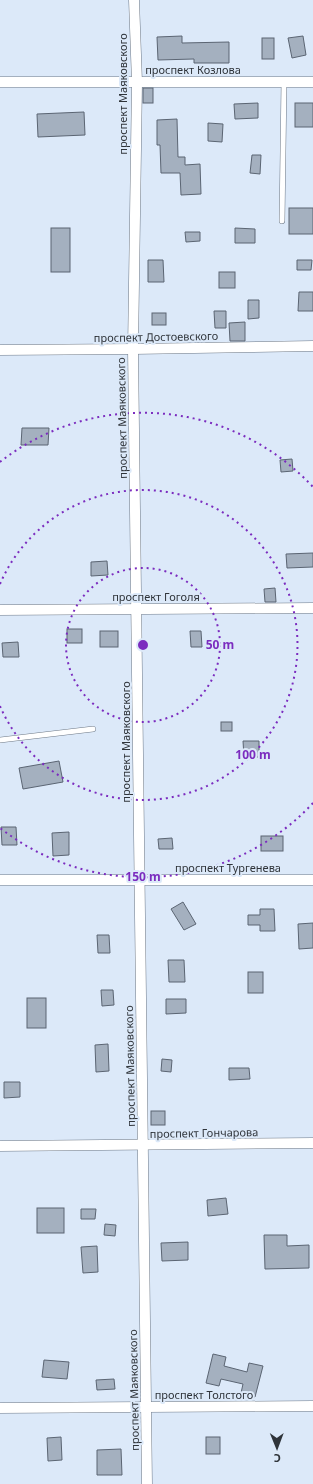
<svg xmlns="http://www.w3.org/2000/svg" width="313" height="1484" font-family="'Noto Sans',sans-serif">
<rect width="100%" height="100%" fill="#dce9f9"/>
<g fill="#a4b0bf" stroke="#5b6573">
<path d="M182,36V43L229,42V63H194V59L158,60L157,37Z"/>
<path d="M303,36L306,55L292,58L288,38Z"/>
<rect x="262" y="38" width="12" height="21"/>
<rect x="143" y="88" width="10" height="15"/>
<path d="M258,103V118L235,119L234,104Z"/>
<rect x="295" y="103" width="18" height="24"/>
<path d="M84,112L85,135L38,137L37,114Z"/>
<path d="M177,119L178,157H185V165L200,164L201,194L181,195L180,173H161L160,145H157V120Z"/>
<path d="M208,123L223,124L222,142L208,141Z"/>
<path d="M252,155H261L260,174L250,173Z"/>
<rect x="289" y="208" width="24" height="26"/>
<rect x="51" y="228" width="19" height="44"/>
<path d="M235,228L255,229V243H235Z"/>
<path d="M185,232H200V241L186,242Z"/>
<path d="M148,260H163L164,282H148Z"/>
<path d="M297,260H312L311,270H297Z"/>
<rect x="219" y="272" width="16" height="16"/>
<path d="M299,292H313V311H298Z"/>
<path d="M248,300H259V318L248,319Z"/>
<path d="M214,311H226V328H215Z"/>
<rect x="152" y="313" width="14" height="12"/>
<path d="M245,322V341H230L229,323Z"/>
<path d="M22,428H49L48,445H21Z"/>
<path d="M292,459L293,471L281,472L280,460Z"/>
<path d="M313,553V567L287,568L286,554Z"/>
<path d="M107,561L108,575L91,576V562Z"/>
<path d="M275,588L276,602H265L264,589Z"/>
<rect x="67" y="629" width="15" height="14"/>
<rect x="100" y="631" width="18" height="16"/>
<path d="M190,631H201L202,647H191Z"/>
<path d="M18,642L19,657H3L2,643Z"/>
<rect x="221" y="722" width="11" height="9"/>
<path d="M243,741H259V757H244Z"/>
<path d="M59,761L63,782L23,789L19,768Z"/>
<path d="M1,827H16L17,845H2Z"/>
<path d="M69,832V855L53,856L52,833Z"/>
<rect x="261" y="836" width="22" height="15"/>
<path d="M172,838L173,849H159L158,839Z"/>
<path d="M183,902L196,924L184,930L171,909Z"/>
<path d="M260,909H274L275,931H260V925H248V915H260Z"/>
<path d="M313,923V948L299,949L298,924Z"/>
<path d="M97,935H109L110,953H98Z"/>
<path d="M168,960H184L185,982H169Z"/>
<rect x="248" y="972" width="15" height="21"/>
<path d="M101,990H113L114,1005L102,1006Z"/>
<rect x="27" y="998" width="19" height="30"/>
<path d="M166,999H186V1013L166,1014Z"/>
<path d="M108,1044L109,1071L96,1072L95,1045Z"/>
<path d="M162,1059L172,1060L171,1072L161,1071Z"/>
<path d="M229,1068H249L250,1079L229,1080Z"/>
<path d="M4,1082H20V1097L4,1098Z"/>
<rect x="151" y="1111" width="14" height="14"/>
<path d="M226,1198L228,1214L208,1216L207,1200Z"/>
<rect x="37" y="1208" width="27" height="25"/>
<path d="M81,1209H96L95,1219H81Z"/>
<path d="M105,1224L116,1225L115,1236L104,1235Z"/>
<path d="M264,1235H287V1246L309,1245V1268L265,1269Z"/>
<path d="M188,1242V1260L162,1261L161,1243Z"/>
<path d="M97,1246L98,1272L83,1273L81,1247Z"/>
<path d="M213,1354L226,1357L224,1366L247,1372L249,1363L263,1366L255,1397L241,1393L243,1384L221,1379L219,1386L206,1383Z"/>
<path d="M44,1360L69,1362L67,1379L42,1377Z"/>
<path d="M114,1379L115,1389L97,1390L96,1380Z"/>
<path d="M61,1437L62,1460L48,1461L47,1438Z"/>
<rect x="206" y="1437" width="14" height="17"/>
<path d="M121,1449L122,1475H97V1450Z"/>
</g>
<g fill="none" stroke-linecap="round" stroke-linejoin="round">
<g stroke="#6d7886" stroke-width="6">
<g id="lane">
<path d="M282,221L284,82"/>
<path d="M0,740L93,729"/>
</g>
</g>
<g stroke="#6d7886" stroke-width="11">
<g id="street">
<path d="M134,0L137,82L133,349L147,1484"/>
<path d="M0,82H313"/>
<path d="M0,350L133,349L313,346"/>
<path d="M0,610L313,608"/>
<path d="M0,880H313"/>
<path d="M0,1146L313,1143"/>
<path d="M0,1408L313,1406"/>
</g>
</g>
<use href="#lane" stroke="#fff" stroke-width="5"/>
<use href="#street" stroke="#fff" stroke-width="10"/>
</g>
<g fill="none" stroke="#7b2cbf" stroke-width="2" stroke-dasharray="2 4">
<circle cx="143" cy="645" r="77"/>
<path d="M0 584A155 155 0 1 1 0 706"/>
<path d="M313 803A232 232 0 0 1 0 828M0 462A232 232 0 0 1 313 487"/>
</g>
<g text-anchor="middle" stroke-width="4" stroke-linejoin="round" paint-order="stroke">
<g font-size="11" fill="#2f343a" stroke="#dce9f9">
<text x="193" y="74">проспект Козлова</text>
<text transform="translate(123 94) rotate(-90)" y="4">проспект Маяковского</text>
<text transform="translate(156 337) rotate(-1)" y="4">проспект Достоевского</text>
<text transform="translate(122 418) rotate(-91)" y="4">проспект Маяковского</text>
<text x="156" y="601">проспект Гоголя</text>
<text transform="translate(126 742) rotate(-90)" y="4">проспект Маяковского</text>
<text x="228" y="872">проспект Тургенева</text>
<text transform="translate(130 1066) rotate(-91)" y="4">проспект Маяковского</text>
<text transform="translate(204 1133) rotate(-1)" y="4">проспект Гончарова</text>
<text transform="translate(134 1390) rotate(-91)" y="4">проспект Маяковского</text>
<text x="204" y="1399">проспект Толстого</text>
</g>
</g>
<circle cx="143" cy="645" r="6" fill="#7b2cbf" stroke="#dce9f9" stroke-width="2"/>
<g font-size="12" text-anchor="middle" font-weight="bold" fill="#7b2cbf" stroke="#dce9f9" stroke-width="4" stroke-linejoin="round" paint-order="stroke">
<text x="220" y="649">50 m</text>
<text x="253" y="759">100 m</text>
<text x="143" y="881">150 m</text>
</g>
<g transform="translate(277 1448) rotate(179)" stroke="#dce9f9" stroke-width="3" paint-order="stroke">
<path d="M0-3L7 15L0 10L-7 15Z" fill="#2f343a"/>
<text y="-6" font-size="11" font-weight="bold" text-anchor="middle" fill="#2f343a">С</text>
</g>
</svg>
